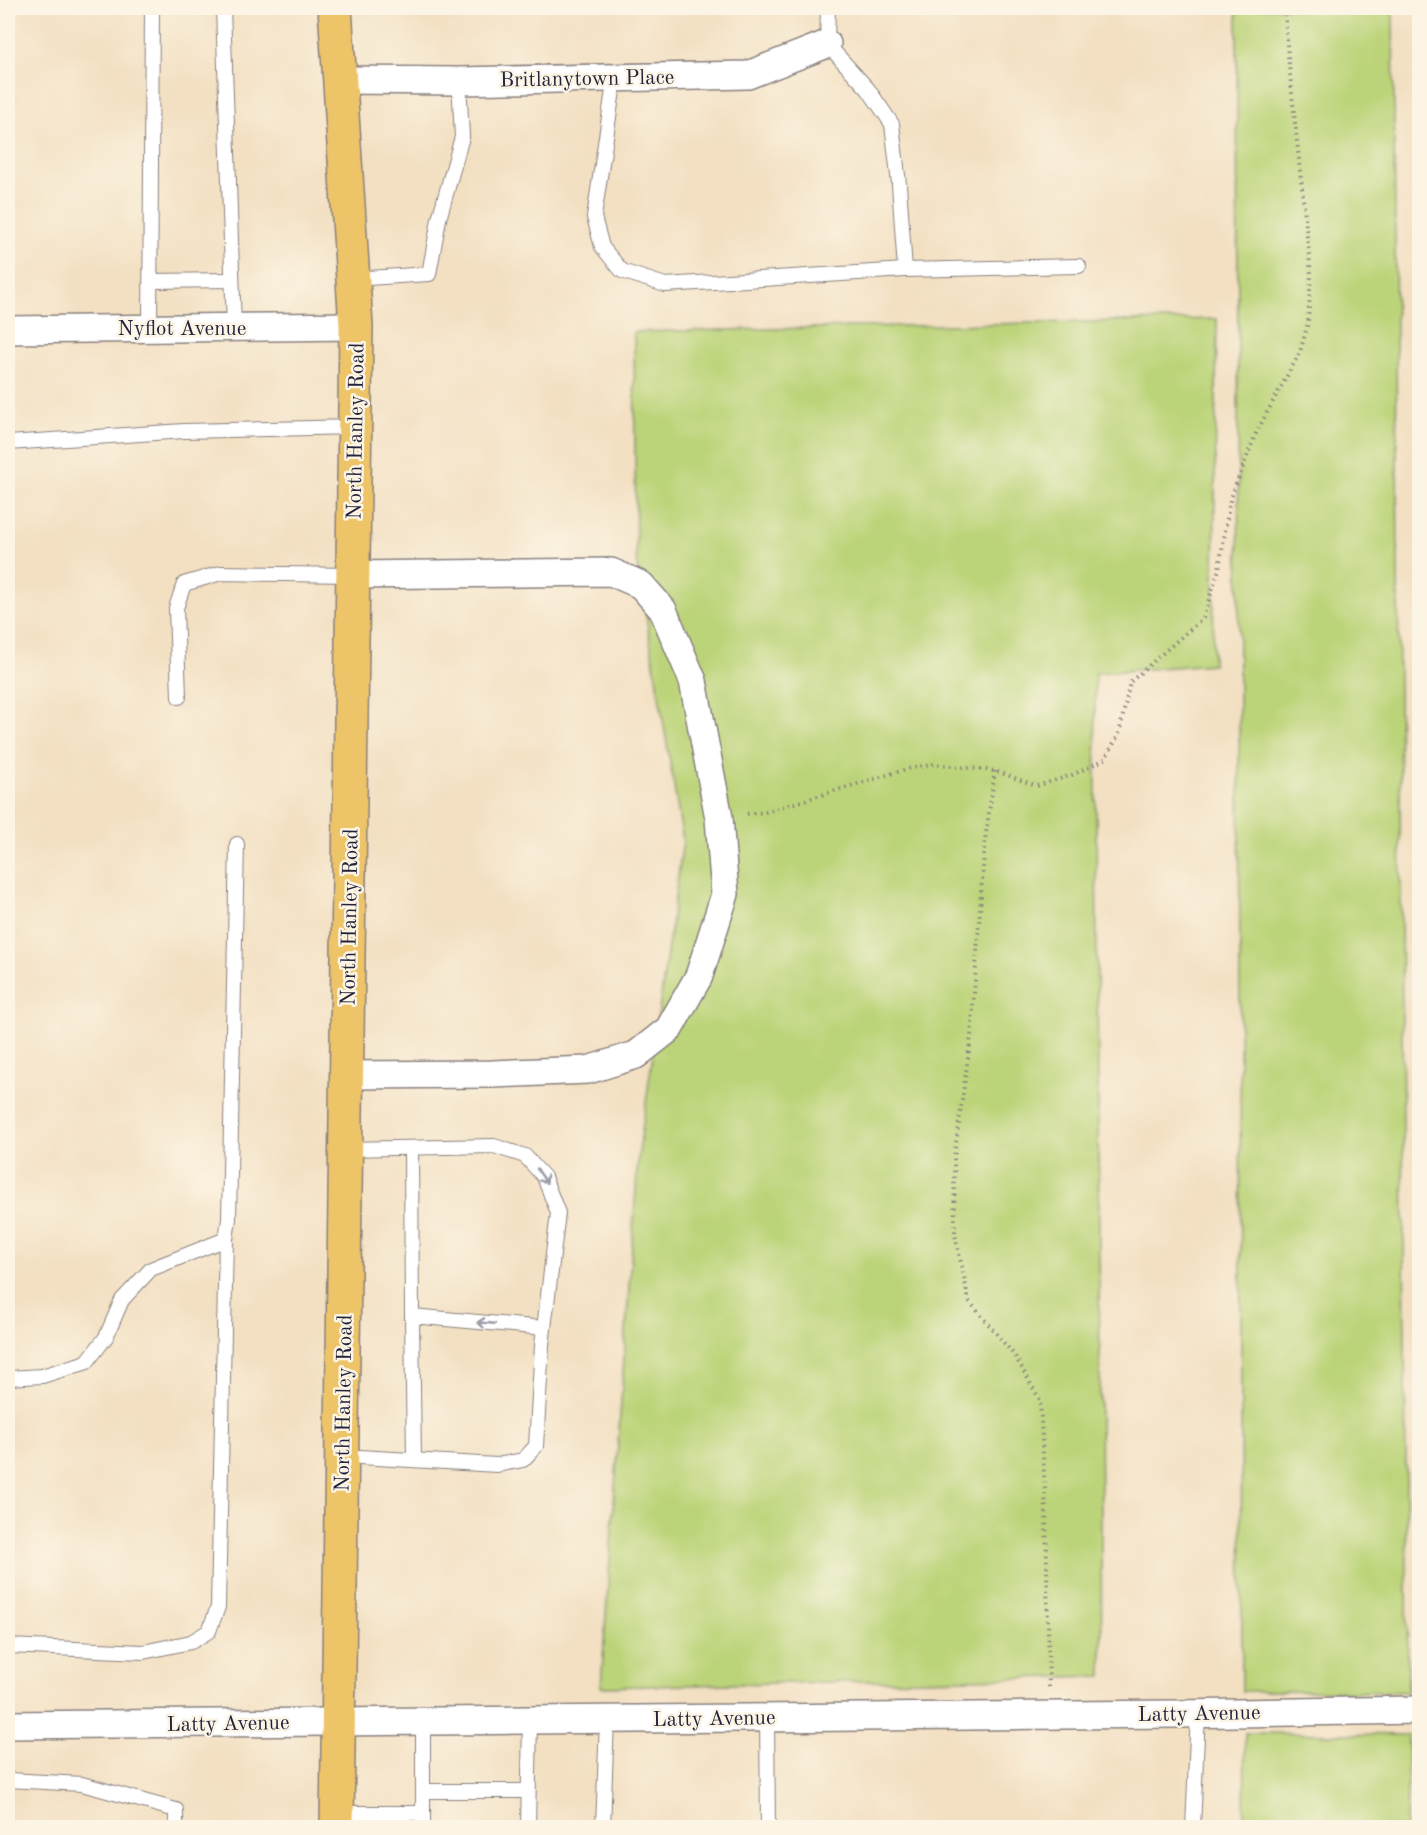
<svg xmlns="http://www.w3.org/2000/svg" width="1427" height="1835" font-family="'Old Standard TT',serif">
<rect width="100%" height="100%" fill="#fcf5e5"/>
<filter id="ink" filterUnits="userSpaceOnUse"><feTurbulence type="fractalNoise" baseFrequency=".0167" numOctaves="2"/><feDisplacementMap in="SourceGraphic" scale="12" xChannelSelector="R" yChannelSelector="G"/><feConvolveMatrix kernelMatrix="1 2 1 2 8 2 1 2 1" color-interpolation-filters="sRGB"/></filter>
<filter id="wash" filterUnits="userSpaceOnUse"><feTurbulence type="fractalNoise" baseFrequency=".008" numOctaves="4" result="noise"/><feDisplacementMap in="SourceGraphic" scale="24" xChannelSelector="R" yChannelSelector="G"/><feGaussianBlur stdDeviation="1.35" result="paint"/><feColorMatrix in="noise" values="0 0 0 0 0 0 0 0 0 0 0 0 0 0 0 0 0 1.4 0 .05"/><feComposite in="paint" operator="in"/></filter>
<g filter="url(#wash)">
<rect width="100%" height="100%" fill="#f3e0c2"/>
<g fill="#bcd479" stroke="#6f7b5a" stroke-width="1.5">
<path d="M1237,8H1393L1408,1692L1242,1691Z"/>
<path d="M1217,319L1213,664L1095,673L1102,1676L601,1687L638,1159L683,841L636,556L634,332Z"/>
<path d="M1245,1733L1408,1735L1406,1827H1244Z"/>
</g>
</g>
<g filter="url(#ink)">
<g fill="none" stroke-linecap="round" stroke-linejoin="round">
<g stroke="#8a817e" stroke-width="16">
<g id="lane">
<path d="M223,8L234,328"/>
<path d="M828,8L827,44L868,89L892,124L899,184L905,270L1079,266"/>
<path d="M615,77L594,217L602,247L622,271L665,285L905,270"/>
<path d="M353,279L429,274L439,219L462,137L459,81"/>
<path d="M151,281L232,280"/>
<path d="M150,328L152,8"/>
<path d="M8,443L184,431L355,427"/>
<path d="M179,697L176,608L184,584L221,573L353,575"/>
<path d="M411,1149L412,1316L414,1460"/>
<path d="M412,1316L544,1328"/>
<path d="M8,1378L42,1376L87,1362L106,1337L122,1300L151,1269L226,1239L229,1219L237,844"/>
<path d="M342,1456L497,1465L523,1460L536,1446L542,1345L558,1213L544,1177L525,1156L494,1146L346,1149"/>
<path d="M8,1646L143,1652L191,1642L209,1631L218,1607L226,1239"/>
<path d="M767,1717L768,1828"/>
<path d="M8,1780L82,1784L176,1810V1828"/>
<path d="M424,1791H528"/>
<path d="M337,1813H423"/>
<path d="M423,1828V1721"/>
<path d="M528,1828L530,1720"/>
<path d="M603,1828L607,1719"/>
<path d="M1193,1828L1198,1713"/>
</g>
</g>
<g stroke="#8a817e" stroke-width="30">
<g id="street">
<path d="M341,80L459,81L748,75L827,44"/>
<path d="M8,330L356,326"/>
<path d="M347,1075L492,1074L588,1070L636,1055L669,1029L699,976L725,894L719,818L693,681L663,610L641,585L611,572L353,575"/>
<path d="M8,1725L1179,1714L1420,1710"/>
</g>
</g>
<g stroke="#8a817e" stroke-width="36">
<path id="primary" d="M335,8L356,326L337,1828"/>
</g>
<g stroke="#8a817e" stroke-width="4" stroke-dasharray="1.5 4.5" stroke-linecap="butt">
<path d="M995,771L985,840L971,1036L954,1158L955,1234L969,1301L1015,1356L1040,1400L1046,1511L1049,1688"/>
<path d="M747,814L765,812L907,769L934,764L995,771L1037,786L1072,775L1105,759L1119,734L1130,682L1203,618L1219,569L1230,500L1257,431L1300,352L1308,323L1311,274L1287,46L1285,8"/>
</g>
<use href="#lane" stroke="#fff" stroke-width="14"/>
<use href="#street" stroke="#fff" stroke-width="27"/>
<use href="#primary" stroke="#eec469" stroke-width="33"/>
</g>
<defs><path id="oneway-shaft" d="M-6 0H5M1.5-3L5.5 0L1.5 3" fill="none" stroke-width="1.6" stroke-linecap="round" stroke-linejoin="round" transform="scale(1.5)"/></defs>
<g stroke="#9c9ca7">
<use href="#oneway-shaft" transform="translate(542 1176) rotate(56)"/>
<use href="#oneway-shaft" transform="translate(486 1323) rotate(-175)"/>
</g>
</g>
<g text-anchor="middle" stroke-width="5" stroke-linejoin="round" paint-order="stroke">
<g font-size="21" fill="#22223b" stroke="#fcf5e5">
<text transform="translate(587 78) rotate(-1)" y="7">Britlanytown Place</text>
<text x="182" y="335">Nyflot Avenue</text>
<text transform="translate(355 431) rotate(-89)" y="7">North Hanley Road</text>
<text transform="translate(349 917) rotate(-89)" y="7">North Hanley Road</text>
<text transform="translate(343 1403) rotate(-89)" y="7">North Hanley Road</text>
<text transform="translate(1199 1713) rotate(-1)" y="7">Latty Avenue</text>
<text transform="translate(714 1718) rotate(-1)" y="7">Latty Avenue</text>
<text transform="translate(228 1723) rotate(-1)" y="7">Latty Avenue</text>
</g>
</g>
<rect width="1427" height="1835" fill="none" stroke="#fcf5e5" stroke-width="30"/>
</svg>
